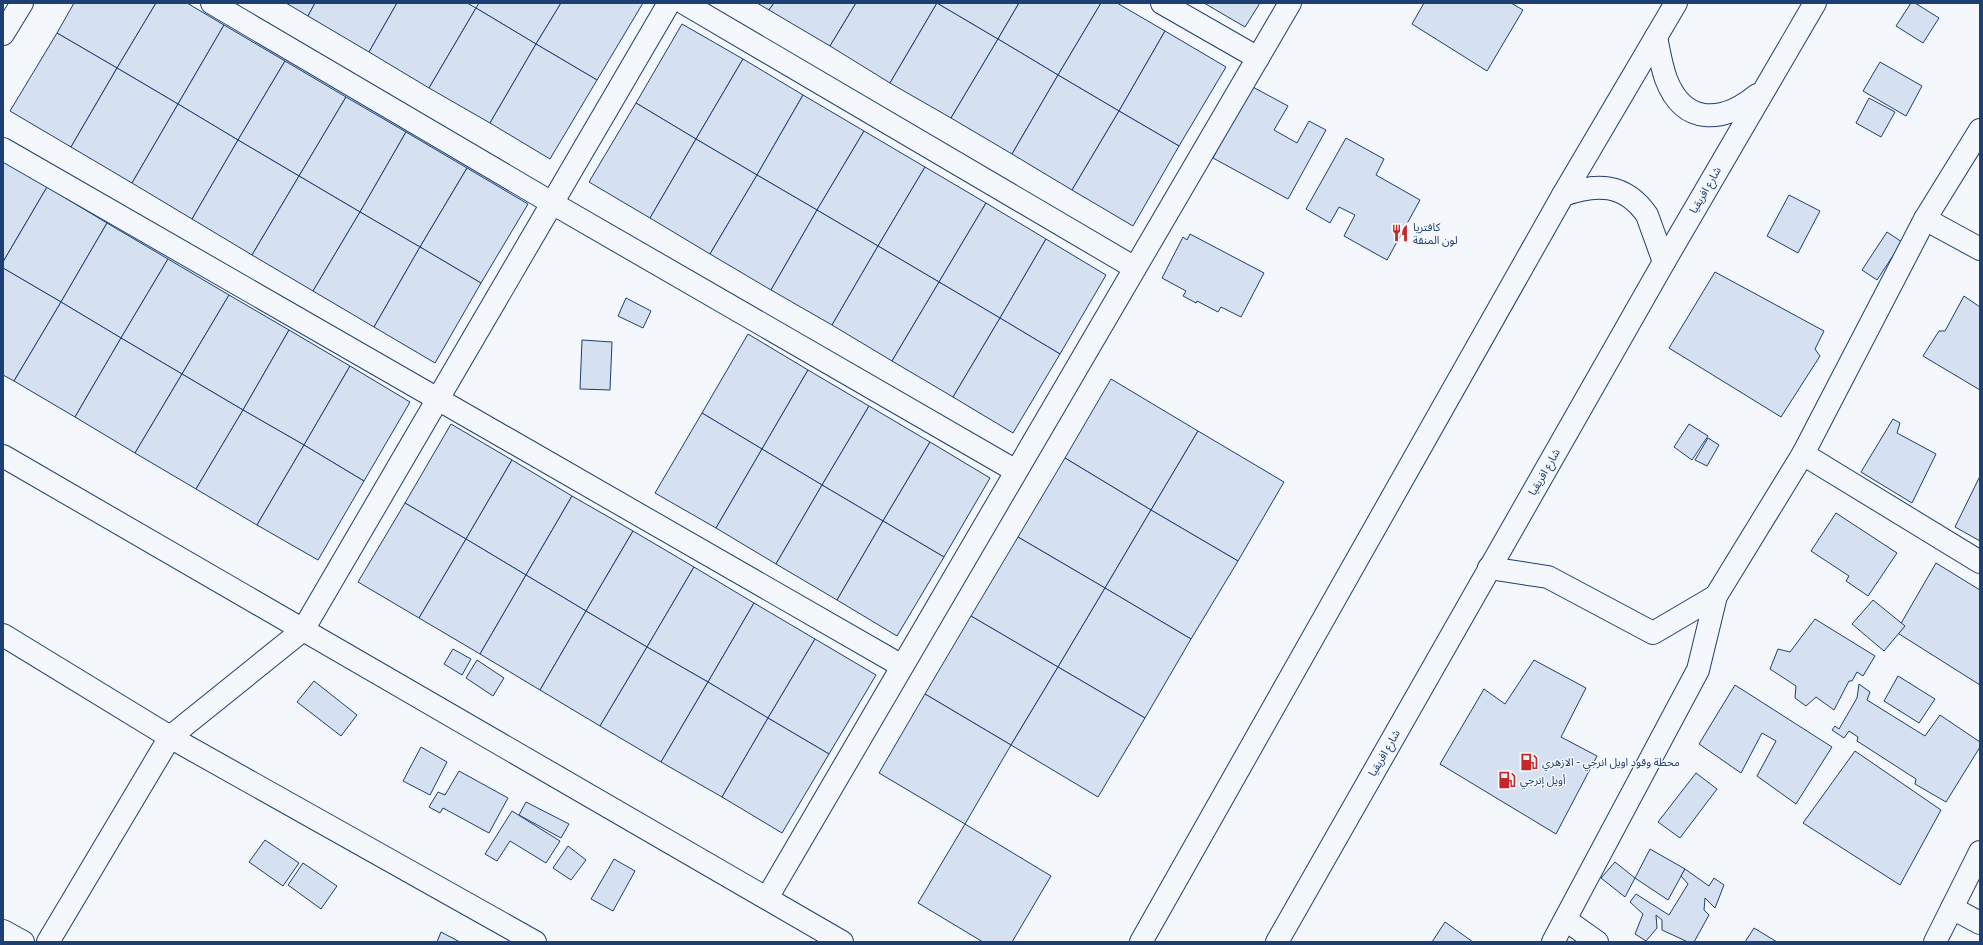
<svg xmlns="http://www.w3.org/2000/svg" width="1983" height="945" font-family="Karla,'Noto Sans Arabic',sans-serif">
<rect width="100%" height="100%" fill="#f4f7fb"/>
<g fill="#d5e0f0" stroke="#1d3f73">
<path d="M74,3H156L117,68L57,33Z"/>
<path d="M156,3H187L224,25L178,104L117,68Z"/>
<path d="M286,3H315L308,16Z"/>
<path d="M315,3H397L369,52L308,16Z"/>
<path d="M397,3H467L476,8L429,88L369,52Z"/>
<path d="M479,3H561L536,44L476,8Z"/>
<path d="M561,3H643L597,80L536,44Z"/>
<path d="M757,3H774L769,10Z"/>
<path d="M774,3H856L830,46L769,10Z"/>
<path d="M856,3H937L890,83L830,46Z"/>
<path d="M937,3L998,39L951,118L890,83Z"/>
<path d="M937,3H1019L998,39Z"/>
<path d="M1019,3H1101L1058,75L998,39Z"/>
<path d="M1101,3H1117L1165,31L1119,111L1058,75Z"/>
<path d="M1204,3H1260L1245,27Z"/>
<path d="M1424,3H1511L1523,10L1487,71L1412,24Z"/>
<path d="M1911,3H1915L1939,18L1923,43L1896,26Z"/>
<path d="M476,8L536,44L490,123L429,88Z"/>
<path d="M682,24L743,59L696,139L636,103Z"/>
<path d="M224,25L285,61L238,140L178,104Z"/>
<path d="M1165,31L1226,67L1179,146L1119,111Z"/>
<path d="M57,33L117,68L71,147L10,111Z"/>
<path d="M998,39L1058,75L1012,154L951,118Z"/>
<path d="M536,44L597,80L550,159L490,123Z"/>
<path d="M743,59L803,95L757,175L696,139Z"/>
<path d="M285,61L346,97L299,176L238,140Z"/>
<path d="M1880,62L1922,86L1906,116L1863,91Z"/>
<path d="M117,68L178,104L132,183L71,147Z"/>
<path d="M1058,75L1119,111L1072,190L1012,154Z"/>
<path d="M1251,86L1288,106L1274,130L1297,143L1309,121L1326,130L1288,199L1213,158Z"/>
<path d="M803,95L864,131L817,210L757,175Z"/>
<path d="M346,97L406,132L360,212L299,176Z"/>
<path d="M1869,98L1895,112L1881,137L1856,123Z"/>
<path d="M636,103L696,139L650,218L589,182Z"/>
<path d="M178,104L238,140L192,219L132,183Z"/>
<path d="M1119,111L1179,146L1133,226L1072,190Z"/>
<path d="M864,131L925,167L878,246L817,210Z"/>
<path d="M406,132L467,168L420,247L360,212Z"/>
<path d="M1346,138L1384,159L1376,175L1420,200L1387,260L1344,236L1355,215L1339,207L1330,223L1306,209Z"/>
<path d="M696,139L757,175L710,254L650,218Z"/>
<path d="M238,140L299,176L252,255L192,219Z"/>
<path d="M3,161L47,187L3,262Z"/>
<path d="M925,167L986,203L939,282L878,246Z"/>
<path d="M467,168L528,204L481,283L420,247Z"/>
<path d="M757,175L817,210L771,290L710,254Z"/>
<path d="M299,176L360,212L313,291L252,255Z"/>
<path d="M47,187L107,223L61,302L3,268V262Z"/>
<path d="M1789,195L1820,211L1798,253L1767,236Z"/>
<path d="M986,203L1046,239L1000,318L939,282Z"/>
<path d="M817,210L878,246L832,325L771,290Z"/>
<path d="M360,212L420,247L374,327L313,291Z"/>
<path d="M107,223L168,259L121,338L61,302Z"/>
<path d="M1887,232L1902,242L1877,280L1862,270Z"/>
<path d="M1190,234L1264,273L1241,317L1221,307L1218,312L1197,301L1196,303L1183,296L1186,291L1162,278L1183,237L1187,240Z"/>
<path d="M1046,239L1106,275L1060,354L1000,318Z"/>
<path d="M878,246L939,282L892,361L832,325Z"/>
<path d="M420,247L481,283L435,363L374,327Z"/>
<path d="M168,259L229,295L182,374L121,338Z"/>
<path d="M3,268L61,302L14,381L3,375Z"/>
<path d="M1715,272L1824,331L1815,349L1820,356L1781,417L1669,348Z"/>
<path d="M939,282L1000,318L953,397L892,361Z"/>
<path d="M229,295L289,330L243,410L182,374Z"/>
<path d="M1964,296L1980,307V390L1923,356L1939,331H1945Z"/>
<path d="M626,298L651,311L643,328L618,316Z"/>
<path d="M61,302L121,338L75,417L14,381Z"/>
<path d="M1000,318L1060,354L1013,433L953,397Z"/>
<path d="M289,330L350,366L304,445L243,410Z"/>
<path d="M748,334L808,370L762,449L702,413Z"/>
<path d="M121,338L182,374L135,453L75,417Z"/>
<path d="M582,340L612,342L610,390L580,389Z"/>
<path d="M350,366L410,402L364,481L304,445Z"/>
<path d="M808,370L869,406L822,485L762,449Z"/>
<path d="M182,374L243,410L196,489L135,453Z"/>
<path d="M1111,379L1198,431L1151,510L1065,458Z"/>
<path d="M869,406L930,442L883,521L822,485Z"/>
<path d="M243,410L304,445L257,525L196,489Z"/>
<path d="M702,413L762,449L716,528L655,493Z"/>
<path d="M1893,419L1900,423L1897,433L1936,454L1912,503L1861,472Z"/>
<path d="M451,424L512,460L466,539L405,503Z"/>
<path d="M1689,424L1708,436L1692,460L1674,447Z"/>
<path d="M1198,431L1284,482L1238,561L1151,510Z"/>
<path d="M1708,438L1719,445L1707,466L1695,460Z"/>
<path d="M930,442L990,478L944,557L883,521Z"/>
<path d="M304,445L364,481L318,560L257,525Z"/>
<path d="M762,449L822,485L776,564L716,528Z"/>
<path d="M1065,458L1151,510L1105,588L1018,537Z"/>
<path d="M512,460L572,496L526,575L466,539Z"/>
<path d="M1980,476V541L1955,527Z"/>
<path d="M822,485L883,521L837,600L776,564Z"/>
<path d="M572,496L633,531L586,611L526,575Z"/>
<path d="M405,503L466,539L419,618L358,582Z"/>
<path d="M1151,510L1238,561L1191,639L1105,588Z"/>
<path d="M1836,513L1897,553L1868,596L1846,581L1849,576L1811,551Z"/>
<path d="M883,521L944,557L897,636L837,600Z"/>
<path d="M633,531L694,567L647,647L586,611Z"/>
<path d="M1018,537L1105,588L1058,667L971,616Z"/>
<path d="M466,539L526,575L480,654L419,618Z"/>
<path d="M1936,563L1980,590V685L1896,632Z"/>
<path d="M694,567L754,603L708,682L647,647Z"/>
<path d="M526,575L586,611L540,690L480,654Z"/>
<path d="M1105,588L1191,639L1145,718L1058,667Z"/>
<path d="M1873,600L1905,626L1884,651L1852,624Z"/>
<path d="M754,603L815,639L768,718L708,682Z"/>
<path d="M586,611L647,647L600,726L540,690Z"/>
<path d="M971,616L1058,667L1011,745L925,694Z"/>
<path d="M1815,619L1875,656L1863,676L1857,672L1852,681H1849L1834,710L1816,697L1806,706L1795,698L1796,686L1770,669L1778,649L1790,652Z"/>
<path d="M815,639L876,675L829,754L768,718Z"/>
<path d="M647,647L708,682L661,762L600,726Z"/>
<path d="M453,649L471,659L462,675L444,664Z"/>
<path d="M477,660L504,678L493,696L466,678Z"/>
<path d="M1534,660L1586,688L1561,737L1597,756L1556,834L1440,764L1484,689L1505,704Z"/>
<path d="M1058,667L1145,718L1098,797L1011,745Z"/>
<path d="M1898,676L1935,699L1919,723L1884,701Z"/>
<path d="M314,681L357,715L341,736L297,702Z"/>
<path d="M708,682L768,718L722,797L661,762Z"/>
<path d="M1859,684L1870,692L1867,700L1925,736L1940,715L1980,742V747L1946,802L1915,784L1916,779L1857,741L1858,737L1849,731L1844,738L1832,730L1835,726L1839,729L1857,698Z"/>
<path d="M1735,685L1832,747L1796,804L1757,776L1776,741L1762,733L1741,773L1699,744Z"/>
<path d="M925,694L1011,745L965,824L879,773Z"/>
<path d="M768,718L829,754L782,833L722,797Z"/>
<path d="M421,747L447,762L430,795L403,781Z"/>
<path d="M1855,751L1941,810L1900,885L1803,823Z"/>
<path d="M459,771L508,798L489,833L443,808L440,813L429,807L438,792L445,795Z"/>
<path d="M1696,773L1717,789L1680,838L1658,822Z"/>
<path d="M526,802L569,824L561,838L519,815Z"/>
<path d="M512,811L560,841L546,863L510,841L497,861L485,854Z"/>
<path d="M965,824L1051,876L1012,942H983L918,903Z"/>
<path d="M265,840L299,863L283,886L249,862Z"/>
<path d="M568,846L586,860L571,880L553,868Z"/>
<path d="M1650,849L1685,869L1668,900L1635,878Z"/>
<path d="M614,859L635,871L613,911L591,899Z"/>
<path d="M1615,862L1635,878L1625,897L1601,878Z"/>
<path d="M303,863L337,886L321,909L288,885Z"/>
<path d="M1685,869L1709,886L1714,878L1724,885L1715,908L1705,898L1704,910L1709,915L1694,942H1688L1662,930V920L1656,915L1657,928L1646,941L1635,934L1643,914L1630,902L1636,894L1669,915L1688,884L1681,876Z"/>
<path d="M1445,922L1473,942H1432Z"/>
<path d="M1754,928L1777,942H1745Z"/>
<path d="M441,932L460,942H437Z"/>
</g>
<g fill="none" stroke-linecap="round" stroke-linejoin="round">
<g stroke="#1d3f73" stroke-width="24">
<g id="minor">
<path d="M212,3L552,203L1016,471"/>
<path d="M684,3L1135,268"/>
<path d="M1162,3L1258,58"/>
<path d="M3,34L22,3"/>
<path d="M3,149L902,666"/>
<path d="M1925,219L1980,249"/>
<path d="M1803,454L1980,562"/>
<path d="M3,456L842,942"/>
<path d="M1489,568L1548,577L1653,633L1716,596"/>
<path d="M3,635L170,737L535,942"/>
<path d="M767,898L1290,3"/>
<path d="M1952,908L1980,852"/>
<path d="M1566,920L1597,942"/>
<path d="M3,931L23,942"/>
<path d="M48,942L170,737L303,630L669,3"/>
<path d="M1553,942L1698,670L1716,596L1803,454L1925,219L1980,130"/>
<path d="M1935,942L1952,908L1980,923"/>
</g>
</g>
<g stroke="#1d3f73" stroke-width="24">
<g id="tertiary">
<path d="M1656,37C1659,51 1661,65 1666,79C1684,126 1723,123 1757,95"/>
<path d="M1563,195C1596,183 1625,183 1647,215L1664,262"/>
<path d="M1141,942L1563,195L1676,3"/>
<path d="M1277,942L1664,262L1815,3"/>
</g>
</g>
<use href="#minor" stroke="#f4f7fb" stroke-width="22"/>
<use href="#tertiary" stroke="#f4f7fb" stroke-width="22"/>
</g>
<defs>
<g id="restaurant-bare" transform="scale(1.38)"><path d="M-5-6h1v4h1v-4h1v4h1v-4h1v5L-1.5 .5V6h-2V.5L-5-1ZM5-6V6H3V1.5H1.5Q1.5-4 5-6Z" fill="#c62828" stroke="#f4f7fb" stroke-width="2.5" paint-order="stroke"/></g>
<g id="fuel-bare" transform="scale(1.38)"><path d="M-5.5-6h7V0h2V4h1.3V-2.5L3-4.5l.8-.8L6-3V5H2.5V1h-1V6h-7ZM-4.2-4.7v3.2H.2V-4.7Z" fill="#c62828" stroke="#f4f7fb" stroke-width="2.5" paint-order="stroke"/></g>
</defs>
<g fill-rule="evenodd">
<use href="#restaurant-bare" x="1400" y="233"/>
<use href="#fuel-bare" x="1529" y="762"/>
<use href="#fuel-bare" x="1507" y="780"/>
</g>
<g text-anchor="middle" stroke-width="3" stroke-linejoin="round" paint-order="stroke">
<g font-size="11" fill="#1d3f73" stroke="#f4f7fb">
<text transform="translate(1705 190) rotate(-60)" y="4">شارع افريقيا</text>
<text transform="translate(1544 472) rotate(-60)" y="4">شارع افريقيا</text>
<text transform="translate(1384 753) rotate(-60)" y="4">شارع افريقيا</text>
</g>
<g font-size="11" fill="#1d3f73" stroke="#f4f7fb" text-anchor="start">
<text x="1413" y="231">كافتريا<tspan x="1413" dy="13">لون المنقة</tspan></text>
<text x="1542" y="766">محطة وقود اويل انرجي - الازهري</text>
<text x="1520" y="784">أويل إنرجي</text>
</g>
</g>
<rect width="1983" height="945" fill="none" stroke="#1d3f73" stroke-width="8"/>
</svg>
